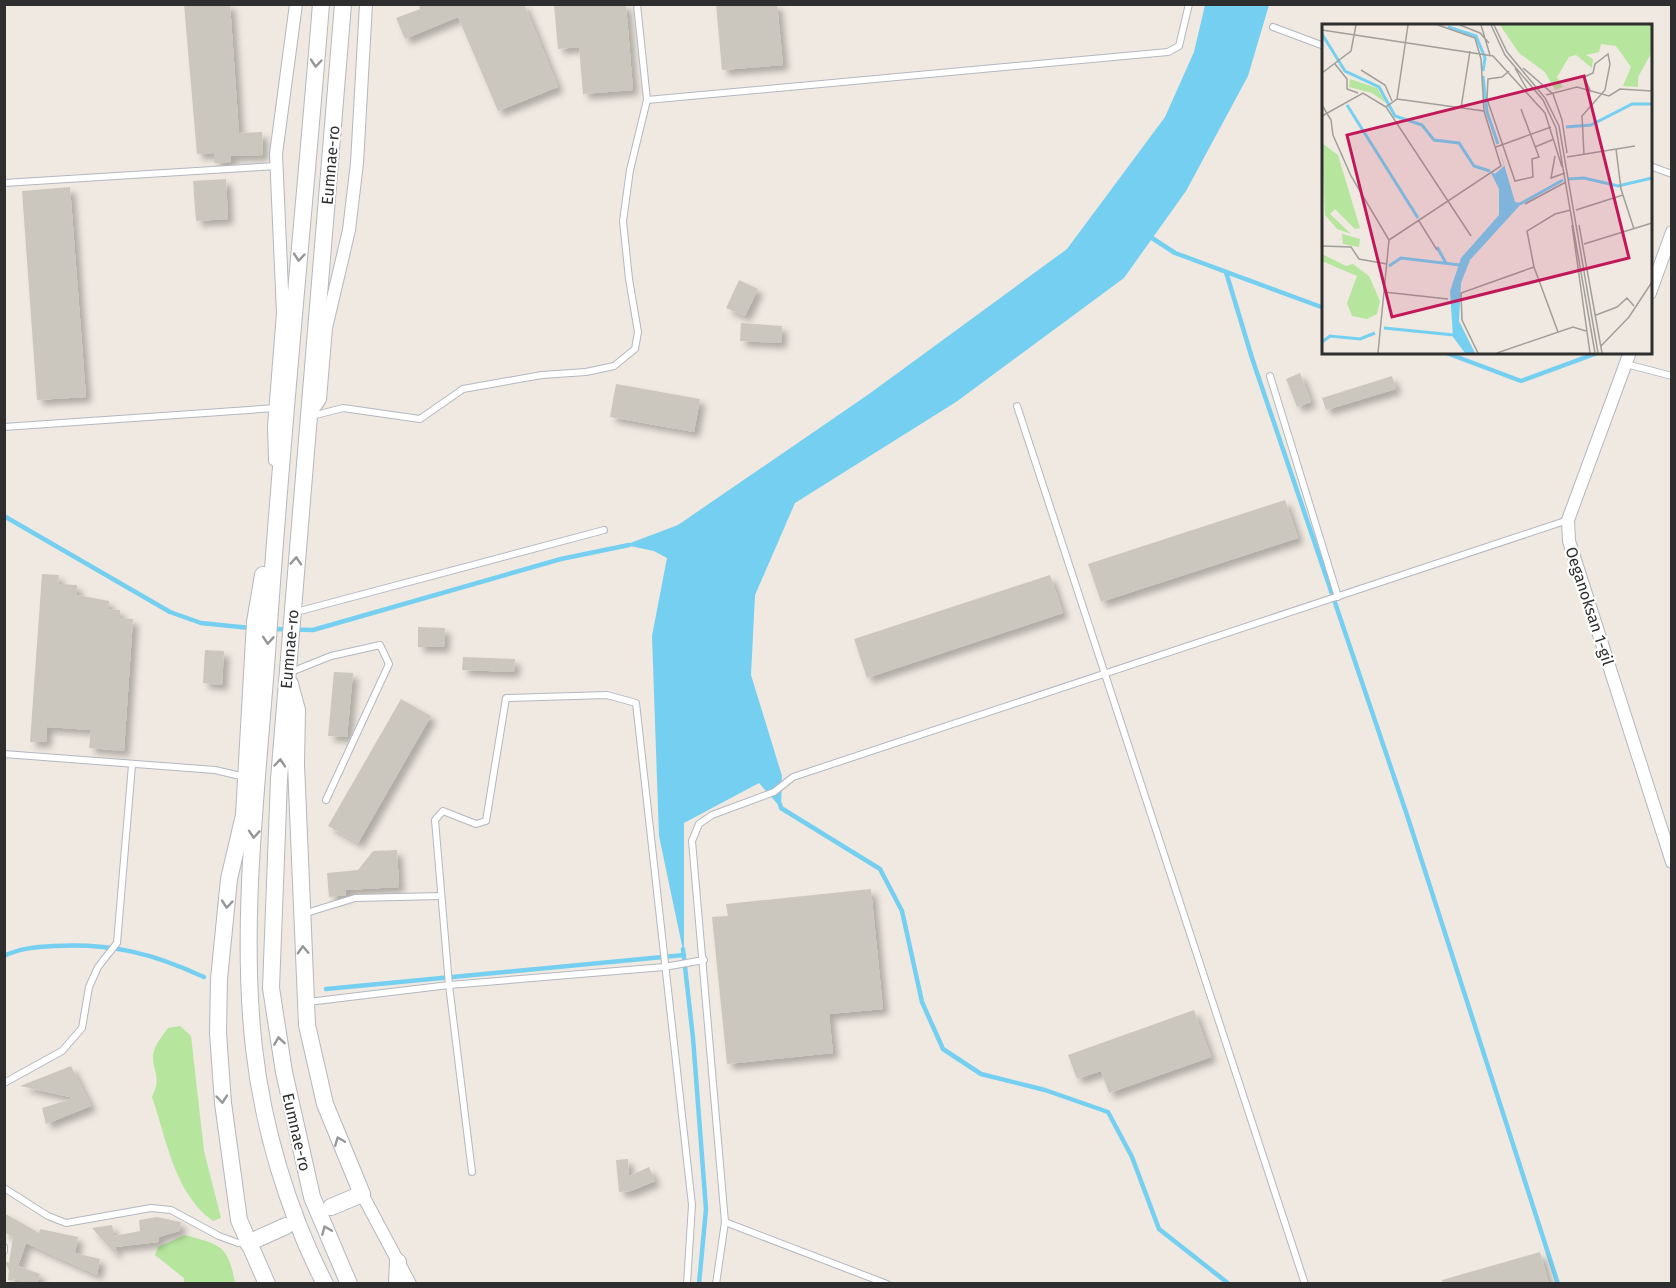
<svg xmlns="http://www.w3.org/2000/svg" width="1676" height="1288" font-family="'Fira Sans',sans-serif">
<defs>
<filter id="shadow"><feDropShadow dx="5.5" dy="5.5" stdDeviation="3" flood-color="#0004"/></filter>
</defs>
<rect width="100%" height="100%" fill="#efe9e1"/>
<g fill="#b6e59e">
<path d="M180,1026L191,1036L204,1151L221,1218L213,1221C174,1193 167,1140 152,1097C161,1077 155,1078 153,1059C152,1048 162,1036 168,1028Z"/>
<path d="M185,1235C221,1245 228,1245 235,1283H184V1278L155,1255L158,1247Z"/>
</g>
<path fill="#75cff0" d="M1205,5H1269L1248,76L1186,191L1124,278L956,402L795,503L755,595L751,675L782,776L781,808L759,783L684,823V955L659,836L652,636L667,558L654,551L625,545L678,525L869,394L1067,249L1165,117L1194,52Z"/>
<g fill="none" stroke-linecap="round" stroke-linejoin="round">
<g stroke="#75cff0" stroke-width="4.5">
<path d="M1149,236L1175,253L1324,308"/>
<path d="M1226,272L1252,358L1407,815L1558,1284"/>
<path d="M1444,352L1521,381L1600,352"/>
<path d="M4,516L170,612L201,623L250,628"/>
<path d="M274,629L313,630L561,559L629,545"/>
<path d="M780,804L781,808L880,869L902,911L922,1002L943,1049L981,1074L1045,1090L1108,1112L1132,1157L1159,1229L1229,1284"/>
<path d="M683,949L693,1038L706,1209L699,1284"/>
<path d="M4,956C20,948 37,947 54,946C111,943 152,953 204,977"/>
<path d="M326,989L684,955"/>
</g>
</g>
<g fill="#cbc7bf" filter="url(#shadow)">
<path d="M184,4H230L239,133L262,132L263,155L231,156V162L214,163V153L197,154Z"/>
<path d="M419,4H524L558,87L498,111L458,17L405,39L396,18L420,9Z"/>
<path d="M554,4H626L633,90L583,94L579,47L558,49Z"/>
<path d="M716,4H777L783,65L722,70Z"/>
<path d="M226,179L228,219L196,221L193,181Z"/>
<path d="M70,187L86,397L37,400L22,191Z"/>
<path d="M739,280L758,289L745,316L726,308Z"/>
<path d="M741,323L782,326L781,343L740,341Z"/>
<path d="M1300,373L1311,402L1297,407L1286,379Z"/>
<path d="M1392,376L1396,389L1326,410L1322,398Z"/>
<path d="M616,384L700,399L694,432L610,417Z"/>
<path d="M1285,500L1298,538L1101,602L1088,564Z"/>
<path d="M42,574L59,575L58,584L77,585V595L109,601V609L120,610V618L133,619L124,751L89,748L91,730L47,727L46,742H30Z"/>
<path d="M1050,575L1063,613L867,678L854,639Z"/>
<path d="M418,627L445,628L444,647H418Z"/>
<path d="M205,650L224,651L222,685L203,683Z"/>
<path d="M463,657L515,659L514,672L462,670Z"/>
<path d="M334,672L353,673L347,737L328,736Z"/>
<path d="M401,699L431,716L358,843L328,826Z"/>
<path d="M397,850L399,887L346,890V895L329,897L327,873L358,870L373,851Z"/>
<path d="M871,889L883,1009L829,1014L833,1053L727,1064L712,917L728,916L726,904Z"/>
<path d="M1194,1010L1211,1057L1109,1093L1101,1071L1077,1079L1068,1055Z"/>
<path d="M71,1066L91,1106L46,1124L42,1108L74,1098L20,1086Z"/>
<path d="M628,1159L629,1176L649,1167L655,1181L631,1191L619,1192L616,1160Z"/>
<path d="M4,1213L39,1233L40,1229L78,1237L75,1253L100,1259L97,1275L26,1243L18,1266L40,1274L37,1284H27L13,1278L12,1281L8,1280L9,1270L4,1261L9,1263L13,1237L4,1232Z"/>
<path d="M157,1217L181,1222L179,1231L159,1237L158,1242L115,1247L117,1256L92,1228L112,1225L114,1236L140,1231L139,1220Z"/>
<path d="M1540,1252L1549,1284H1443L1442,1280Z"/>
</g>
<g fill="none" stroke-linecap="round" stroke-linejoin="round">
<g stroke="#b4b7c1" stroke-width="8">
<g id="lane">
<path d="M1273,27L1324,46"/>
<path d="M647,100L1168,52L1179,46L1189,4"/>
<path d="M1650,166L1672,174"/>
<path d="M4,183L276,166"/>
<path d="M1626,364L1672,376"/>
<path d="M1270,376L1338,597"/>
<path d="M1017,406L1305,1284"/>
<path d="M312,416L343,408L420,419L463,389L542,375L586,372L614,366L635,349L638,332L629,279L623,221L630,170L647,100L637,4"/>
<path d="M4,427L276,408"/>
<path d="M296,612L604,530"/>
<path d="M291,672L331,656L380,645L389,664L326,800"/>
<path d="M4,754L215,770L245,777"/>
<path d="M303,914L355,898L441,896"/>
<path d="M308,1002L449,985L664,967L704,960"/>
<path d="M4,1083L62,1051L82,1028L89,987L98,967L117,943L132,765"/>
<path d="M472,1172L449,985L435,820L443,811L476,824L486,821L506,698L607,695L636,703L692,1205L687,1284"/>
<path d="M4,1188L48,1216L66,1223L151,1208L171,1210L219,1236L238,1243H248"/>
<path d="M725,1222L887,1284"/>
<path d="M4,1247V1251"/>
<path d="M716,1284L725,1222L692,841L699,824L712,815L774,792L793,777L1568,520"/>
</g>
</g>
<g stroke="#b4b7c1" stroke-width="14">
<g id="street">
<path d="M1650,293L1672,232"/>
<path d="M1630,352L1568,520L1569,541L1672,862"/>
<path d="M310,414L320,399L326,328L349,230L357,163L366,4"/>
<path d="M275,460L274,426L283,313L276,154L296,4"/>
<path d="M362,1194L410,1284"/>
</g>
</g>
<g stroke="#b4b7c1" stroke-width="18">
<g id="secondary">
<path d="M321,4C304,216 282,427 268,639C259,772 239,916 254,1048C263,1128 288,1212 325,1284"/>
<path d="M343,4L279,779L271,988L284,1072L312,1197L349,1284"/>
<path d="M263,575L255,622L244,815L229,879L219,979L218,1033L223,1103L239,1220L267,1284"/>
<path d="M290,684L297,710L296,764L307,1025L325,1104L362,1194L331,1207"/>
<path d="M248,1243L286,1226"/>
<path d="M397,1284L398,1262"/>
</g>
</g>
<use href="#lane" stroke="#fff" stroke-width="6"/>
<use href="#street" stroke="#fff" stroke-width="12"/>
<use href="#secondary" stroke="#fff" stroke-width="16"/>
</g>
<defs><path id="oneway-chevron" d="M-2-3.5L2.5 0L-2 3.5" fill="none" stroke-width="1.6" stroke-linecap="round" stroke-linejoin="round" transform="scale(1.5)"/></defs>
<g stroke="#969696">
<use href="#oneway-chevron" transform="translate(316 63) rotate(95)"/>
<use href="#oneway-chevron" transform="translate(299 257) rotate(95)"/>
<use href="#oneway-chevron" transform="translate(296 561) rotate(-86)"/>
<use href="#oneway-chevron" transform="translate(268 640) rotate(94)"/>
<use href="#oneway-chevron" transform="translate(280 763) rotate(-85)"/>
<use href="#oneway-chevron" transform="translate(254 834) rotate(94)"/>
<use href="#oneway-chevron" transform="translate(227 904) rotate(95)"/>
<use href="#oneway-chevron" transform="translate(303 950) rotate(-92)"/>
<use href="#oneway-chevron" transform="translate(279 1041) rotate(-99)"/>
<use href="#oneway-chevron" transform="translate(222 1099) rotate(85)"/>
<use href="#oneway-chevron" transform="translate(339 1141) rotate(-112)"/>
<use href="#oneway-chevron" transform="translate(326 1230) rotate(-113)"/>
</g>
<g text-anchor="middle" stroke-width="4.5" stroke-linejoin="round" paint-order="stroke">
<g font-size="16" fill="#2e2e2e" stroke="#fff">
<text transform="translate(330 165) rotate(-85)" y="6">Eumnae-ro</text>
<text transform="translate(1590 606) rotate(72)" y="6">Oeganoksan 1-gil</text>
<text transform="translate(289 649) rotate(-85)" y="6">Eumnae-ro</text>
<text transform="translate(297 1132) rotate(77)" y="6">Eumnae-ro</text>
</g>
</g>
<g transform="translate(1322 24)">
<rect width="330" height="330" fill="#efe9e1"/>
<path d="M178,1H330V28L316,53V63L301,62L309,43L294,22L279,20L277,28L264,31L271,35L270,44L254,31L261,29L247,33L235,53L241,63L233,66L223,48L197,29ZM28,55L55,64L64,79L50,69L27,63ZM0,119L16,131L38,204L33,205L13,185L8,190L29,210L15,205L3,191ZM20,210L38,215L37,223L21,220ZM0,230L24,242L31,240L47,252L58,277L55,290L45,295L30,292L25,279L35,252L0,237Z" fill="#b6e59e"/>
<path d="M177,123L193,178L200,179L148,236L139,259L137,297L153,329H143L131,313L128,267L139,234L177,191V165L168,147L173,150L182,142Z" fill="#75cff0"/>
<path fill="none" stroke="#75cff0" stroke-width="3" d="M126,3L154,12L163,34L161,47M0,10L23,47L57,63L73,92L100,101L112,116L137,119L152,142L168,147M161,52L165,88L176,120M25,81L96,194M244,103L269,101L310,80H330M246,155L262,154L296,162L330,154M198,180L241,156M115,223L124,239M67,242L79,234L138,241M62,304L132,311M0,318L8,312L38,315L53,309"/>
<path fill="none" stroke="#a29e99" stroke-width="1.5" d="M86,1L75,75L64,83L149,212M138,1L158,9L167,19M159,1L168,31M169,1L183,31L221,76L234,104L273,329M172,1L185,28L223,74L237,102L276,329M0,6L171,32L223,89L240,143M13,40L25,55V65L36,69M193,44L206,67M201,44L231,70L240,96L245,129M39,46L63,61L70,77M187,47L180,53L166,55L165,75L193,157L211,153L210,135L217,133L199,85M0,49L29,27L34,1M224,71L255,63L287,72L298,65L330,67M75,75L162,87M0,81L9,96L11,111L29,152L67,216L56,329M139,84L148,27M0,92L41,69L64,83M174,123L229,103M213,123L232,115M294,125L299,165L312,205M262,131L260,92L283,66L288,40L286,30L273,40L271,49L262,53L269,68M233,132L229,154L243,149M245,133L313,122M203,180L244,158M254,186L301,171M97,197L115,226M250,201L268,329M257,201L280,329M67,216L179,142L162,87L159,35L153,14L116,1M262,220L330,199M0,222L29,223L37,235L65,240M62,268L126,275M274,291L295,283L305,274L312,282M236,308L212,243L205,207L233,190L249,186M279,322L307,293L330,258M156,329L140,296L139,269L212,243M175,329L251,303L264,307"/>
<path fill="#c2185b" fill-opacity="0.15" stroke="#c2185b" stroke-width="3" d="M262,52L307,234L70,293L25,111Z"/>
<rect width="330" height="330" fill="none" stroke="#2e2e2e" stroke-width="3"/>
</g>
<rect width="1676" height="1288" fill="none" stroke="#2e2e2e" stroke-width="12"/>
</svg>
